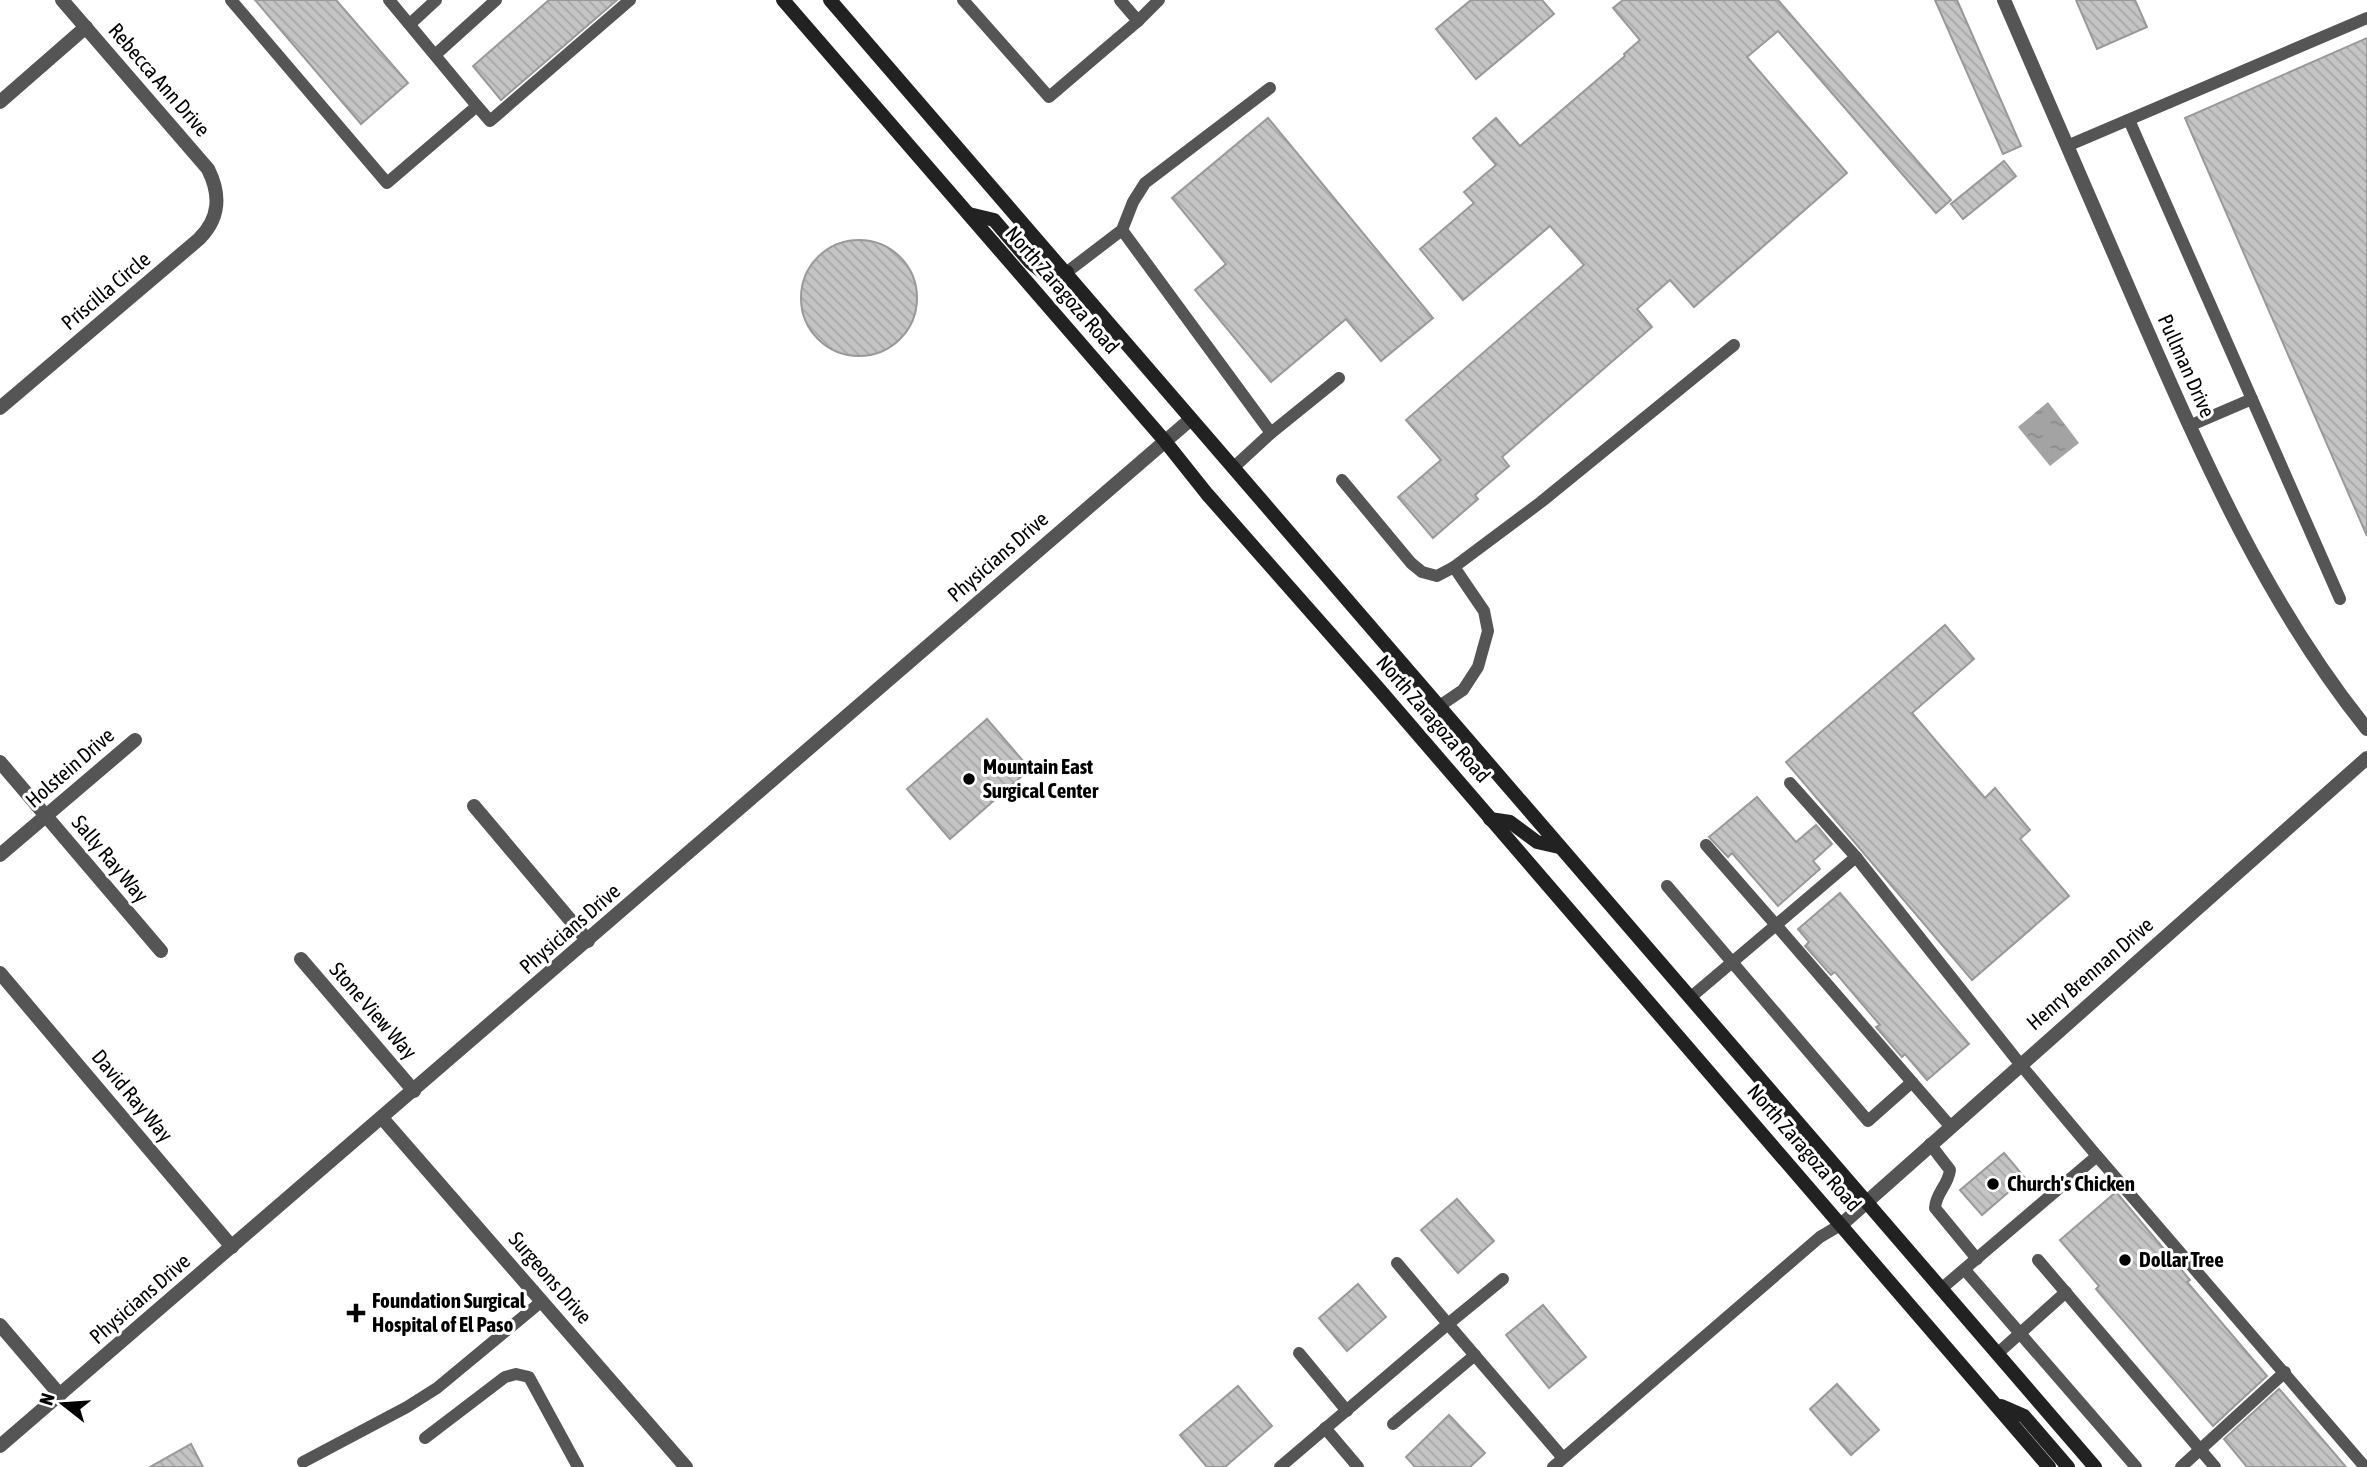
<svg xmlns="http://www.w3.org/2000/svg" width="2367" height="1467" font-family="'Asap Condensed',sans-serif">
<defs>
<pattern id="water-ripples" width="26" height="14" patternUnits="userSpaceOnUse" patternTransform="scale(1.75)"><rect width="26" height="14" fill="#a3a3a3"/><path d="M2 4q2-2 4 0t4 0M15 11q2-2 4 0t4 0" fill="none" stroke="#8b8b8b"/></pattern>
<pattern id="building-back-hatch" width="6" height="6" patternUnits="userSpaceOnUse" patternTransform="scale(1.75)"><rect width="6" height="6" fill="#c4c4c4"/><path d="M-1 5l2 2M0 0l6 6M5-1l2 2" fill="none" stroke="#a7a7a7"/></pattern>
</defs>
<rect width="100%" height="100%" fill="#fff"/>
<path fill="url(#water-ripples)" d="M2048,402L2079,443L2050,466L2018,427Z"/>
<g fill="url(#building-back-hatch)" stroke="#999" stroke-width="2">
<path d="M255,0H336L408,83L361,124Z"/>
<path d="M549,0H617L501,100L473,66Z"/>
<path d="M1471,0H1542L1554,14L1476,79L1436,29Z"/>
<path d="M1623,0H1778L1951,200L1936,213L1778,31L1747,57L1847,173L1694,307L1670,280L1637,309L1652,327L1502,457L1509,466L1475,495L1478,499L1433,538L1398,497L1441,460L1406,420L1584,265L1550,226L1463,300L1420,249L1474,203L1464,192L1496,165L1473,138L1496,118L1520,146L1625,56L1624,54L1640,40L1613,8Z"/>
<path d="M1935,0H1957L2021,146L2003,154Z"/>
<path d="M2076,0H2135L2147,27L2097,49Z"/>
<path d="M2367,38V536L2185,118Z"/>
<path d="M1268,118L1433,318L1381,361L1346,319L1271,382L1195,290L1226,264L1172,198Z"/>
<path d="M2004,161L2016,176L1963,219L1951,204Z"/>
<circle cx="859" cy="298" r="58"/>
<path d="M1945,625L1974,659L1912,713L1985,798L1995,788L2030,830L2020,839L2069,896L1972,980L1786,762Z"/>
<path d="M987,719L1030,769L950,839L907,789Z"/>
<path d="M1757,797L1796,842L1816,825L1832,844L1813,861L1820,869L1778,906L1732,853L1728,857L1709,837Z"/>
<path d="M1840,893L1969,1044L1927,1080L1905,1054L1902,1057L1876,1027L1880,1025L1835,972L1831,975L1805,946L1809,942L1798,929Z"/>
<path d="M2004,1153L2025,1178L1982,1215L1960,1190Z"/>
<path d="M2116,1192L2190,1280L2187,1282L2267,1376L2213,1426L2096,1289L2099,1286L2060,1240Z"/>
<path d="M1457,1199L1494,1241L1458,1273L1421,1230Z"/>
<path d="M1358,1284L1386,1317L1347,1351L1319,1318Z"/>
<path d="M1543,1305L1586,1357L1549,1388L1506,1335Z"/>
<path d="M1837,1384L1879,1430L1851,1455L1810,1409Z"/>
<path d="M1238,1386L1272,1426L1225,1467H1207L1180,1435Z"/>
<path d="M2279,1389L2281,1391L2346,1467H2247L2224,1439Z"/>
<path d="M1449,1415L1485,1453L1470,1467H1415L1406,1457Z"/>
<path d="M191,1444L203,1467H150Z"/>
</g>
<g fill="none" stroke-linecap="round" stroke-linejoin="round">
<g stroke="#555" stroke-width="12">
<path d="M231,0L387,183L477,106L389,0"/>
<path d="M963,0L1049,97L1138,21"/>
<path d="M1120,0L1138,21L1159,0"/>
<path d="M410,24L436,0"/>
<path d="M435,55L496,0"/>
<path d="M477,106L490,121L630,0"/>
<path d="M2129,120L2340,599"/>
<path d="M2067,146L2367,18"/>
<path d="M1122,230L1271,433"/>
<path d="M1067,272L1122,230L1133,202L1145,183L1270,88"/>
<path d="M2189,426L2252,399"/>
<path d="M1233,468L1271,433L1339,378"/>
<path d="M1342,480L1411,563L1422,572L1437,576L1454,567"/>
<path d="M1438,707L1463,690L1478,667L1488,631L1484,611L1454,567L1541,502L1734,345"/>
<path d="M1706,845L1776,925L1856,857L1790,783"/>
<path d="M1856,857L2020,1064L2097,1156L1941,1289"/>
<path d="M1667,886L1868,1121L1912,1082"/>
<path d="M1691,997L1776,925L1950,1126"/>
<path d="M1930,1144L1950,1170C1948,1186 1936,1192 1935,1208L1977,1259"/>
<path d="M2097,1156L2365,1467"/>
<path d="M2038,1260L2215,1467"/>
<path d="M1397,1263L1448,1324L1503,1279"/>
<path d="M1965,1270L2136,1467"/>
<path d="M1299,1353L1347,1411"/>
<path d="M1997,1354L2066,1292"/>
<path d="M1393,1424L1475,1355"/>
<path d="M1325,1428L1358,1467"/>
<path d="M425,1438L505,1377L516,1374L529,1377L578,1467"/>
<path d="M303,1462L407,1407L437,1388L542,1301"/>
<path d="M1280,1467L1448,1324L1563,1458"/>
<path d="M1553,1467L1820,1237L1842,1224"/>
<path d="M2181,1467L2285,1372"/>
</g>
<g stroke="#555" stroke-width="14">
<path d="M0,102L86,27"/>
<path d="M0,408L199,239C220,218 221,195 208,169L62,0"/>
<path d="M0,762L161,951"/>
<path d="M474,806L588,941"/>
<path d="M301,959L414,1091"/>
<path d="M0,973L232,1247"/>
<path d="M382,1118L686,1467"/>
<path d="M0,1325L60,1395"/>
<path d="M0,1446L1191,419"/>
</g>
<g stroke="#555" stroke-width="14">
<path d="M2004,0C2050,107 2097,214 2143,321C2206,465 2268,606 2367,729"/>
<path d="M0,855L135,740"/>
<path d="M1842,1224L2367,758"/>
</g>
<g stroke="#222" stroke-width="14">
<path d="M783,0L1164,440L1207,494L1378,688L2049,1467"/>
<path d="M830,0L2095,1467"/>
<path d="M969,214L994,220L1030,262L1046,275L1067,272"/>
<path d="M1490,819L1510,822L1537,842L1559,847"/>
<path d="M2001,1406L2024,1416L2068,1467"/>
</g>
</g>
<g fill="#000" stroke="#fff" stroke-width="2.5">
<circle cx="969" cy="779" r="7"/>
<circle cx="1993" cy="1184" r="7"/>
<circle cx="2125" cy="1260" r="7"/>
<path d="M352.5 1302.5h7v7h7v7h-7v7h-7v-7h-7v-7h7z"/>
</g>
<g text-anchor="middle" stroke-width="6" stroke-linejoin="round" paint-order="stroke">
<g font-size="21" fill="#000" stroke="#fff">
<text transform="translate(159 80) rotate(49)" y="7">Rebecca Ann Drive</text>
<text transform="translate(1062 290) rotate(49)" y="7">North Zaragoza Road</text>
<text transform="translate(106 291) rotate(-40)" y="7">Priscilla Circle</text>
<text transform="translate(2186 366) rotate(66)" y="7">Pullman Drive</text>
<text transform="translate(998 557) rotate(-41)" y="7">Physicians Drive</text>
<text transform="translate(1433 719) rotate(49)" y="7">North Zaragoza Road</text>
<text transform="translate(70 768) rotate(-41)" y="7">Holstein Drive</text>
<text transform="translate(110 859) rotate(50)" y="7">Sally Ray Way</text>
<text transform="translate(570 929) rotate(-41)" y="7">Physicians Drive</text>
<text transform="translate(2090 974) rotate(-41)" y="7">Henry Brennan Drive</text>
<text transform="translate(373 1011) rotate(49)" y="7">Stone View Way</text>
<text transform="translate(132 1096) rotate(50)" y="7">David Ray Way</text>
<text transform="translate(1804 1148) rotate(49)" y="7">North Zaragoza Road</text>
<text transform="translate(550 1278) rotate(49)" y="7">Surgeons Drive</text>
<text transform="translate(140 1299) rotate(-41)" y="7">Physicians Drive</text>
</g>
<g font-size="21" font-weight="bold" fill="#000" stroke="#fff" text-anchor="start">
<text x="983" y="774">Mountain East<tspan x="983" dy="24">Surgical Center</tspan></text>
<text x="2007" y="1191">Church's Chicken</text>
<text x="2139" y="1267">Dollar Tree</text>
<text x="372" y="1308">Foundation Surgical<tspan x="372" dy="24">Hospital of El Paso</tspan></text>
</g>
</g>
<g transform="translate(63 1404) rotate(287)" stroke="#ffffff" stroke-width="5" paint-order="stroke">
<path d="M0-5L12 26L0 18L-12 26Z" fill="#000000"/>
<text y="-10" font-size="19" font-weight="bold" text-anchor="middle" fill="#000000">N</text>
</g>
</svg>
